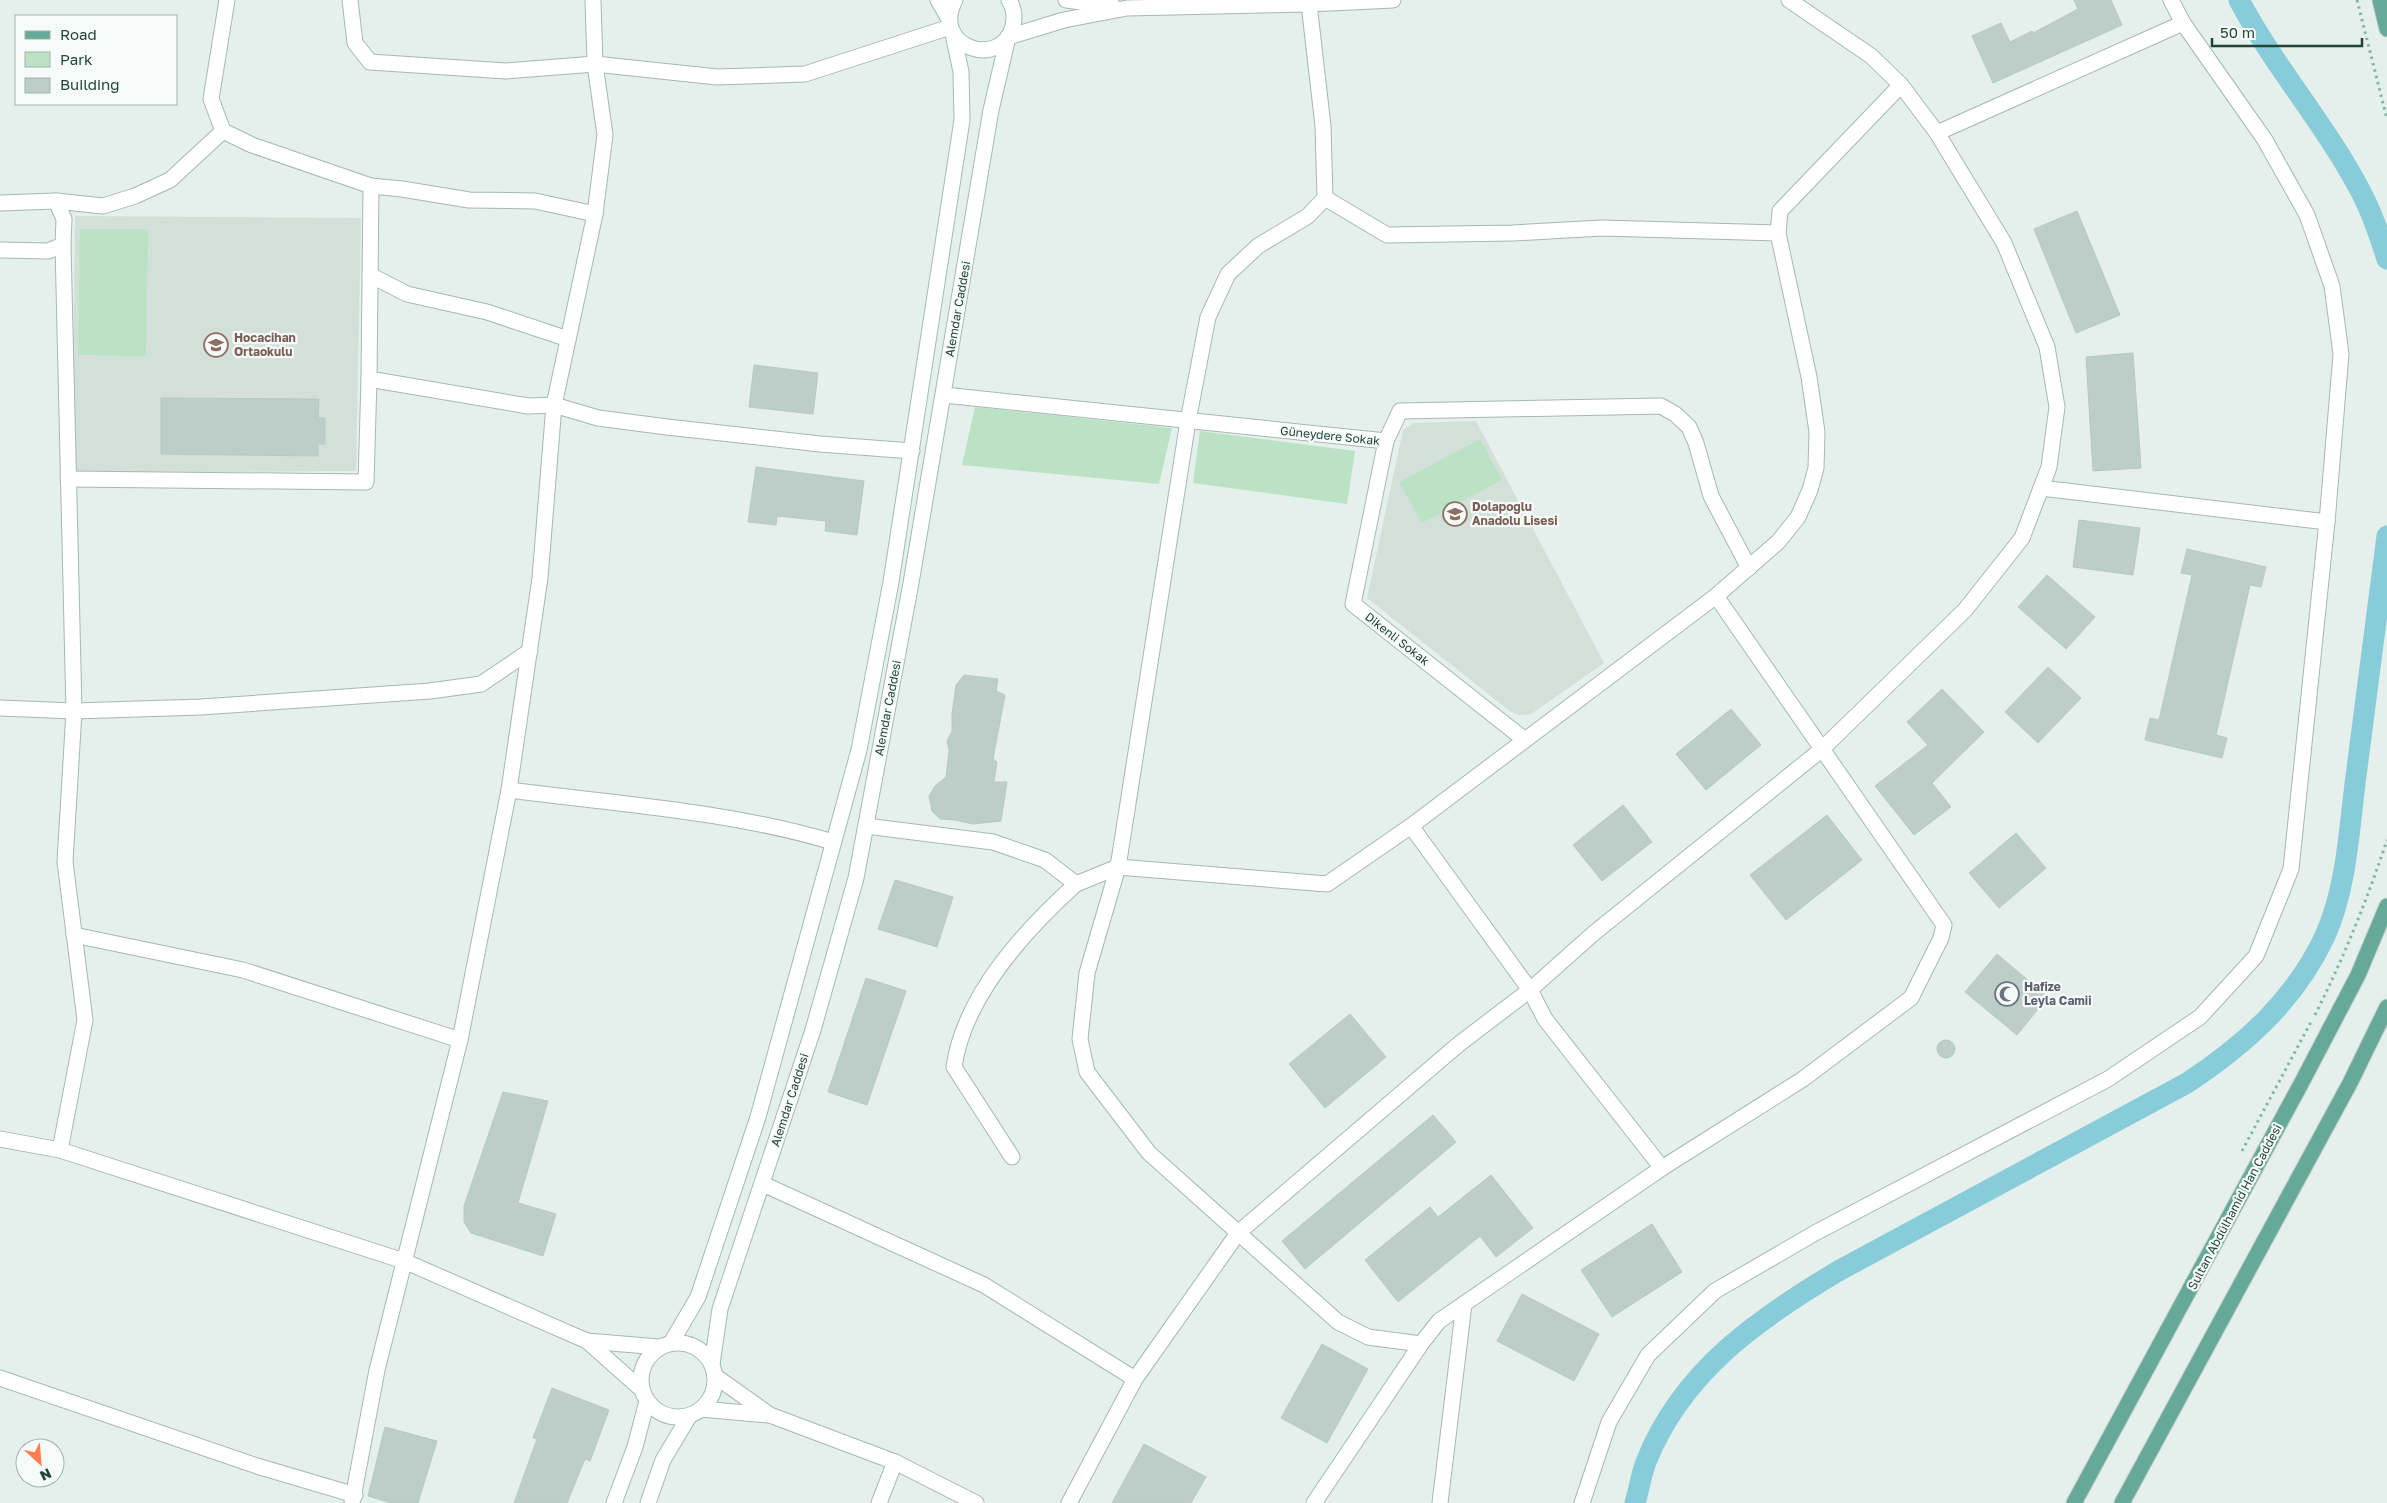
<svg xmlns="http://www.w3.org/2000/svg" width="2387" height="1503" font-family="'Golos Text',sans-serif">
<rect width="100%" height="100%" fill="#e5efeb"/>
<g fill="#d3e0da">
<path d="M75,216L361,218L356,471L72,473Z"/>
<path d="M1476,421L1604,663L1531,714L1519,715L1511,712L1367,598L1403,430L1414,423Z"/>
</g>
<g fill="#bce2c6">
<path d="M80,229H148L146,356L78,355Z"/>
<path d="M975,407L1172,428L1159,484L962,465Z"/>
<path d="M1200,431L1355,451L1347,504L1193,483Z"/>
<path d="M1480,439L1502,480L1422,523L1399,482Z"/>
</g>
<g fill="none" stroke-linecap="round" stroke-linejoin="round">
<g stroke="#88ccd9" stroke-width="21">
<path d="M2239,0C2275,68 2327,126 2362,194C2373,215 2380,237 2387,259"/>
<path d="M1635,1503C1639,1490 1641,1475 1646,1462C1682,1371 1759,1318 1840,1270L2187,1083C2245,1045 2295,1000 2325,936C2347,887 2349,829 2356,776C2366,696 2377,616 2387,536"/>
</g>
</g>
<g fill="#bccec7" stroke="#b6cac2">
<path d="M2074,0H2111L2122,25L1993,83L1972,36L2001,23L2010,42L2032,31L2033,33L2078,9Z"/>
<path d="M2077,211L2120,315L2076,333L2034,229Z"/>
<path d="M2133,353L2141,468L2093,471L2086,357Z"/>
<path d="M754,365L818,373L813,414L749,407Z"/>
<path d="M161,398L319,399L318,418H325V444H318V456L161,454Z"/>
<path d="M756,467L864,481L857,535L825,531L826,521L777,516L776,525L748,522Z"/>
<path d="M2079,520L2140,528L2133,575L2073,567Z"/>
<path d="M2187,549L2266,567L2261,587L2250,585L2216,735L2227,738L2222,758L2145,740L2150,718L2159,720L2192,575L2181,573Z"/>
<path d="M2047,575L2095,617L2066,649L2018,607Z"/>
<path d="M2048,667L2081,698L2038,743L2005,712Z"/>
<path d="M964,675L998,679L996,691L1005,695L993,759L997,762L994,782H1007L1001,821L973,824L955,820L940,819L932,811L929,796L935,786L946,777L949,750L947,741L952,731V714L956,685Z"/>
<path d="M1942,689L1984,732L1932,783L1951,807L1914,835L1875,786L1928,745L1907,722Z"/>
<path d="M1731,709L1761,745L1706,790L1676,754Z"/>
<path d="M1623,805L1652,842L1602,881L1573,845Z"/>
<path d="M1827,815L1862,860L1786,920L1750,875Z"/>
<path d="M2016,833L2046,868L1999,908L1969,873Z"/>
<path d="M895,880L953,897L937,947L878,929Z"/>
<path d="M1997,954L2048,997L2017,1035L1965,992Z"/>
<path d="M866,978L906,991L867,1105L828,1092Z"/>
<path d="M1350,1014L1386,1057L1325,1108L1289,1064Z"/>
<circle cx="1946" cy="1049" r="9"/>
<path d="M503,1092L548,1101L518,1203L556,1214L543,1256L471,1233L464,1222V1206Z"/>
<path d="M1433,1115L1456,1142L1305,1269L1282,1241Z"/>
<path d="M1491,1175L1533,1228L1496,1257L1480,1236L1398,1302L1365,1260L1430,1207L1438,1217Z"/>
<path d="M1652,1224L1682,1272L1612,1317L1581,1270Z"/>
<path d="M1522,1294L1599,1334L1574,1381L1497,1341Z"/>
<path d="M1322,1344L1368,1369L1327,1443L1281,1418Z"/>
<path d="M552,1388L609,1410L590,1461L585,1459L567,1503H514L537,1439L533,1438Z"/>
<path d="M385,1427L437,1441L418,1503H391L368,1496Z"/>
<path d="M1144,1444L1206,1477L1191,1503H1112Z"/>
</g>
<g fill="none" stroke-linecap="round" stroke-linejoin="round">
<g stroke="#a6b8b3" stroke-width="17">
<g id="minor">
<path d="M227,0L211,99L223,131L252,145L371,186L369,379L528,406L554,405L598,418L667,427L820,444L912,451"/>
<path d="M350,0L355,43L370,62L506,71L595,64L717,77L805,74L950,27"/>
<path d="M1066,0L1113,6"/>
<path d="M1008,37L1064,20L1127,8L1309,4L1393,0"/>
<path d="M1937,133L2183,23"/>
<path d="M371,186L402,189L469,200L535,201L595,214"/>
<path d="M1325,198L1387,235L1513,233L1602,228L1778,233"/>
<path d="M56,201L103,206L135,196L170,180L223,131"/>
<path d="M0,203L56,201L64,219L63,245L48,251L0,250"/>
<path d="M370,275L407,294L487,312L568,339"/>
<path d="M944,395L1386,441L1400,411L1661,406L1675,414L1689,427L1696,443L1711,496L1749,568"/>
<path d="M1386,441L1353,604L1525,740"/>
<path d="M68,479L366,482L369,379"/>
<path d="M2041,488L2327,522"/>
<path d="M0,708L74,711L201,707L430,691L481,684L530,651"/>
<path d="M509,790C617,804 729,811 833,842"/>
<path d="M866,826L993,842L1045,860L1076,884L1118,867L1188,421L1208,317L1228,274L1258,246L1308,216L1325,198L1323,126L1309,4"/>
<path d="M1411,826L1530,990L1545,1019L1662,1168"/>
<path d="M74,935L243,970L460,1040"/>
<path d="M60,1150L85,1020L65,862L74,711L63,245"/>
<path d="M1012,1157L954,1067C964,996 1024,931 1076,884"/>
<path d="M763,1184L984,1285L1135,1379"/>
<path d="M1421,1344L1368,1337L1338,1322L1149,1153L1087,1072L1080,1039L1087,973L1118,867L1327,884L1411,826L1716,596L1778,542L1798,517L1810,490L1816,468L1817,432L1809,377L1778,233L1780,211L1901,85"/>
<path d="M0,1378L257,1466L355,1495"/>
<path d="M352,1503L377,1370L460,1040L509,790L540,578L554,405L595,214L605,135L595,64L593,0"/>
<path d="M879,1503L895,1462"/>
<path d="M1069,1503L1135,1379L1238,1233L1459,1044L1530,990L1594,933L1821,750L1965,610L2022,538L2049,467L2057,407L2047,347L2004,243L1937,133L1901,85L1871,56L1789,0"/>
<path d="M1314,1503L1421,1344L1439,1321L1662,1168L1803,1079L1911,998L1941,938L1944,925L1716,596"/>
<path d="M1440,1503L1464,1304"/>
<path d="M1582,1503L1609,1422L1648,1355L1715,1291L1815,1233L2108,1079L2200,1017L2256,956L2291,869L2327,522L2341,354L2332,286L2307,215L2265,140L2183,23L2171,0"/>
</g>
</g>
<g stroke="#a6b8b3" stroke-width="17">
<g id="tertiary">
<path d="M0,1139L60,1150L404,1261L587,1341L659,1347"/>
<path d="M587,1341L641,1389"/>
<path d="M715,1376L770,1415L895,1462L976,1503"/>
<path d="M701,1409L768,1415"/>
</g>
</g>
<g stroke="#a2bcb3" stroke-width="17">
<g id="secondary">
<path d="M938,0L949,19"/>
<path d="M955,0C930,48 1002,70 1013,26C1015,17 1014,8 1009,0"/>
<circle cx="678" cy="1380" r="37"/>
<path d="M671,1343L698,1297L758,1117L859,750L891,582L962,120L961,72L953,34"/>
<path d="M712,1364L720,1309L813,1030L856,878L911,583L991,110L1008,37"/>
<path d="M614,1503L635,1447L647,1401"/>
<path d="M648,1503L663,1460L690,1415"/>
</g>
</g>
<g stroke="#c1cbc8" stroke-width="17">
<g id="primary">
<path d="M2380,0L2387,29"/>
<path d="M2074,1503L2302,1082L2358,975L2387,906"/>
<path d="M2122,1503L2350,1083L2387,1007"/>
</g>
</g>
<g stroke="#82b6a6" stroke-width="3" stroke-dasharray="2.5 4" stroke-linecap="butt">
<path d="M2357,0L2387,119"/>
<path d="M2315,1015C2344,957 2367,900 2387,840"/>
<path d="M2242,1151L2312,1020"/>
</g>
<use href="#minor" stroke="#fff" stroke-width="15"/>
<use href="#tertiary" stroke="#fff" stroke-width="15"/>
<use href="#secondary" stroke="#fff" stroke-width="15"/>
<use href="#primary" stroke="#65a998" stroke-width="15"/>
</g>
<defs>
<g id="school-ring" transform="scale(1.25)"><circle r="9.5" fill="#f6fbf9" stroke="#8d6e63" stroke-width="1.5"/><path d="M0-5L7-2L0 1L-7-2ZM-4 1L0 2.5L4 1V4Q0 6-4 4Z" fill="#8d6e63"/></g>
<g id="mosque-ring" transform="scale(1.25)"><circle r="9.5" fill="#f6fbf9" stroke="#6b7280" stroke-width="1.5"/><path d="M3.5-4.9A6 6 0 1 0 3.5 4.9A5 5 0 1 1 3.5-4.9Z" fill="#6b7280"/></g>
</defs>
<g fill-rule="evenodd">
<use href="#school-ring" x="216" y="345"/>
<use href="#school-ring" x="1455" y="514"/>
<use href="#mosque-ring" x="2007" y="994"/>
</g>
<g text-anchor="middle" stroke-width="4.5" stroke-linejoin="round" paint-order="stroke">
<g font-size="12" fill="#21443b" stroke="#f6fbf9">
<text transform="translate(958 309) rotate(-80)" y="4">Alemdar Caddesi</text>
<text transform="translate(1330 436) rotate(6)" y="4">Güneydere Sokak</text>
<text transform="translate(1397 639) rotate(38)" y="4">Dikenli Sokak</text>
<text transform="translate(888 708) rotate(-79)" y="4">Alemdar Caddesi</text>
<text transform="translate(790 1100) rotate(-72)" y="4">Alemdar Caddesi</text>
<text transform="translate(2235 1207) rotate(-62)" y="4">Sultan Abdülhamid Han Caddesi</text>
</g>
<g font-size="12" font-weight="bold" fill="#785e54" stroke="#f6fbf9" text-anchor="start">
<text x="234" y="342">Hocacihan<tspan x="234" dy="14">Ortaokulu</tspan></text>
<text x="1472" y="511">Dolapoğlu<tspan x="1472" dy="14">Anadolu Lisesi</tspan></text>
</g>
<g font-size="12" font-weight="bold" fill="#5b616d" stroke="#f6fbf9" text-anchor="start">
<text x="2024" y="991">Hafize<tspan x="2024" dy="14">Leyla Camii</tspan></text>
</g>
</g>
<rect x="15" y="15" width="162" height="90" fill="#f6fbf9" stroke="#a1b2ad"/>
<rect x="25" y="31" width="25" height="8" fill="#65a998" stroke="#a1b2ad"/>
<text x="60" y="40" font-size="15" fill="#21443b">Road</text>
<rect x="25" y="52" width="25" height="15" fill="#bce2c6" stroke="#a1b2ad"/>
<text x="60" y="65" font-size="15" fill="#21443b">Park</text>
<rect x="25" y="78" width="25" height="15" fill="#bccec7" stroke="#a1b2ad"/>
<text x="60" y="90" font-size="15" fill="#21443b">Building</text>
<g transform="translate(40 1463) rotate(154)"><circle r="24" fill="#f6fbf9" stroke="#a1b2ad"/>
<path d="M0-4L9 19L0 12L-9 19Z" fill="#ff7f53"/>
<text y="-8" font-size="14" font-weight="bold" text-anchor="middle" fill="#21443b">N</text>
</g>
<path d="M2212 38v8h150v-8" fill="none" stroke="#21443b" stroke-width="2.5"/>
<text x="2220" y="38" font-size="15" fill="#21443b" stroke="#f6fbf9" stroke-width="4" paint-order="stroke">50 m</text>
</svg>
